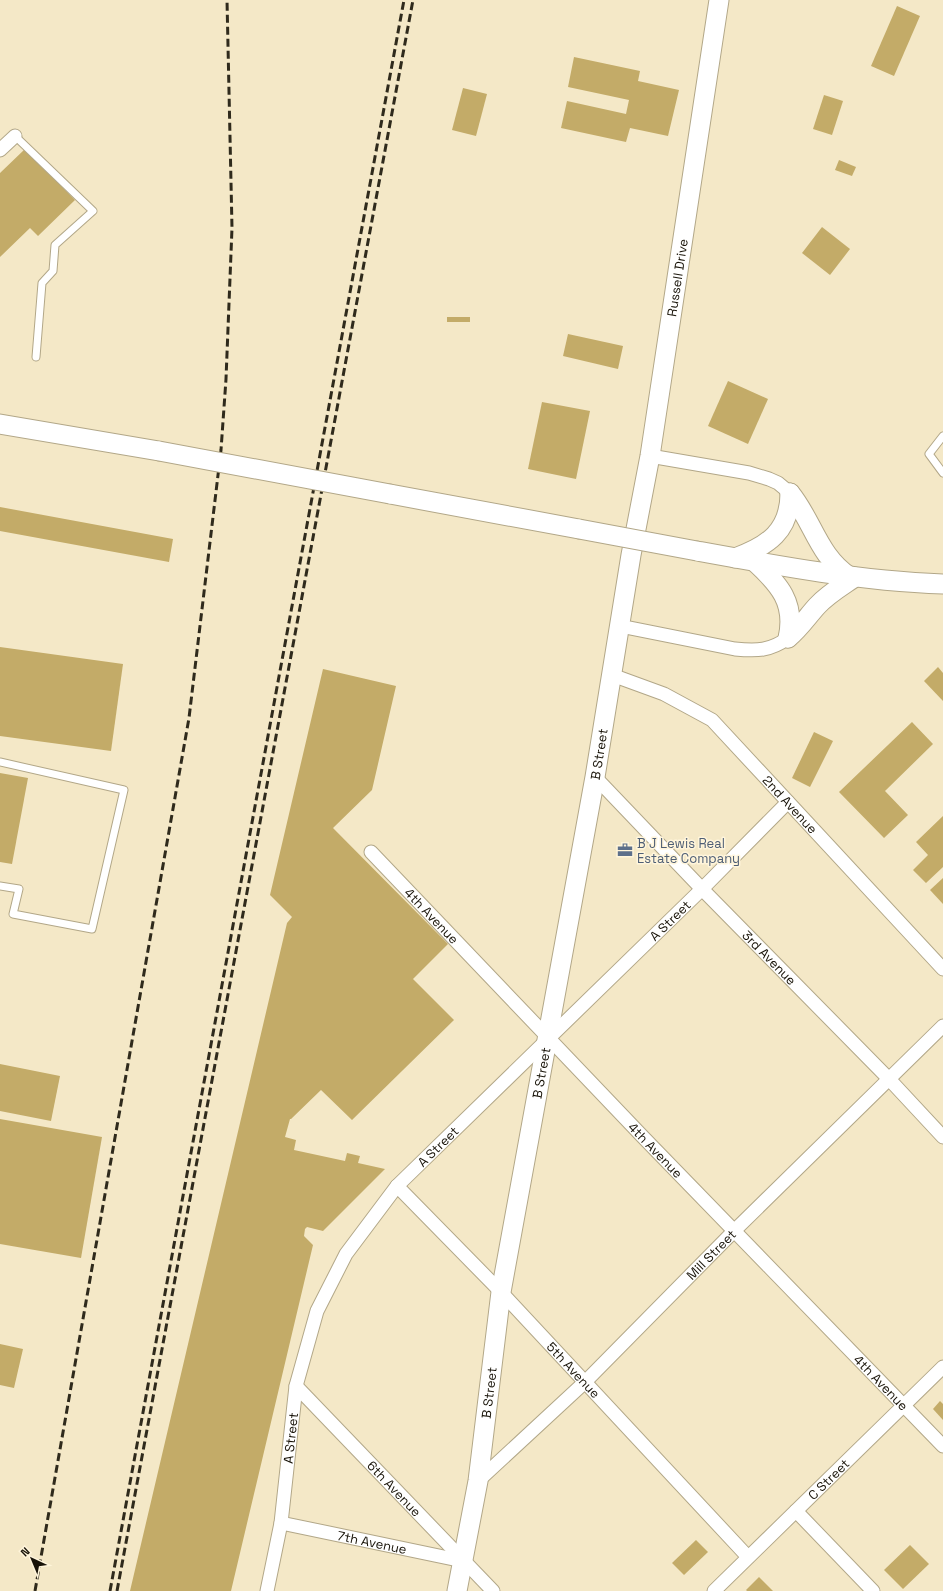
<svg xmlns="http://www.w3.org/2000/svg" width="943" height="1591" font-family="'Space Grotesk',sans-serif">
<rect width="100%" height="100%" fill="#f4e8c7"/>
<g fill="#c3ab68">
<path d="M897,6L920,16L894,76L871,66Z"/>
<path d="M574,57L640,71L638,81L679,90L668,136L630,128L626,142L561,128L567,101L626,114L629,100L568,87Z"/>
<path d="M463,88L487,94L476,136L452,130Z"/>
<path d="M824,95L843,101L832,135L813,129Z"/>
<path d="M25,149L75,200L38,236L30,228L0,257V173Z"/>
<path d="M839,160L856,167L852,176L835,170Z"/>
<path d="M822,227L850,249L830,275L802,253Z"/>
<rect x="447" y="317" width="23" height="5"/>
<path d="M568,334L623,346L618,369L563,356Z"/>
<path d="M728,381L768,399L748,444L708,426Z"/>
<path d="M542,402L590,411L576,479L528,469Z"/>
<path d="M0,507L173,539L169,562L0,531Z"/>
<path d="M0,647L123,664L111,751L0,736Z"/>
<path d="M938,667L943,673V701L924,681Z"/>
<path d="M323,669L396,686L372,790L333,828L448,944L413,979L454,1020L352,1120L321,1090L291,1119H290L285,1137L296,1140L294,1150L345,1161L347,1153L360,1156L358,1163L385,1169L323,1231L307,1227L305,1229L304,1236L313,1245L231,1591H130L287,923L292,917L270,895Z"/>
<path d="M912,722L933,744L885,791L908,815L884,838L839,792Z"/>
<path d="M814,732L833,741L810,787L792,778Z"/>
<path d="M0,773L28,778L12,864L0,862Z"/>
<path d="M943,816V867L926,883L913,870L928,855L916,842Z"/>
<path d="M943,878V904L930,890Z"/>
<path d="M0,1064L60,1076L51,1121L0,1111Z"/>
<path d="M0,1119L102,1137L81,1258L0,1244Z"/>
<path d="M0,1344L23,1349L14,1388L0,1385Z"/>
<path d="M940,1401L943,1404V1420L933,1409Z"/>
<path d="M696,1540L708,1552L684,1575L672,1563Z"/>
<path d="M910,1545L929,1564L903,1589L884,1570Z"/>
<path d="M759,1577L773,1591H747L746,1590Z"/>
</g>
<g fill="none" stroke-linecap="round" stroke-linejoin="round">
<g stroke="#b2a788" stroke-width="9">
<g id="lane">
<path d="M15,136L93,211L55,245L53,271L42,283L36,357"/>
<path d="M943,436L929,454L943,473"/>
<path d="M0,762L124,790L92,929L13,914L19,889L0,886"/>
</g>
</g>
<g stroke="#b2a788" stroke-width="15">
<g id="street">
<path d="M0,150L15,136"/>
<path d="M650,456L749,473L769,479L778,483L790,493"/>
<path d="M620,626L735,649C757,651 770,651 788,638"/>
<path id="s1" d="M612,675L664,694L712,720L943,969"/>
<path id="s2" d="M595,777L702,889L889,1079L943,1137"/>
<path id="s3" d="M371,852L643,1137L943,1446"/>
<path id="s4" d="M397,1186L501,1292L748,1557"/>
<path id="s5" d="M296,1386L493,1591"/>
<path id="s6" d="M478,1481L585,1382L735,1230L943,1026"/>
<path d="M796,1511L873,1591"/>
<path id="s7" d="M281,1523L463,1561"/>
<path id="s8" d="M267,1591L281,1523L296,1386L317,1311L346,1254L397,1186L702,889L788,802"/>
<path id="s9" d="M714,1591L943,1367"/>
</g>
</g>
<g stroke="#b2a788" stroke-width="21">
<g id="secondary">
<path d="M0,424L159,451"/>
<path d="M790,493C813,521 818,556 850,577"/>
<path d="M390,494L579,529"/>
<path d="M697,551C779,566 860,581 943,584"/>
<path d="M735,558C768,546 790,531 790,493"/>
<path d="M755,562C779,584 796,603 788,638"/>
<path d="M788,638C800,628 807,617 817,606C828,594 842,586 855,577"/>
<path id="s10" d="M457,1591L478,1481L501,1292L595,777L631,555L650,456L719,0"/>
</g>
</g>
<use href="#lane" stroke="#fff" stroke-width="7"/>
<use href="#street" stroke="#fff" stroke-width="13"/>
<use href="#secondary" stroke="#fff" stroke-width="19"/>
<g stroke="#2f2a1c" stroke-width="3" stroke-dasharray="8 4" stroke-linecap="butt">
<path d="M35,1591L189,718L221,450L226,379L232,228L227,0"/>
<path d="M110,1591L404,0"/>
<path d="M117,1591L413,0"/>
</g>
<g stroke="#b2a788" stroke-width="21" stroke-linecap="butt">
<g id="secondary-bridge">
<path d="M159,451L390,494"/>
<path d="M579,529L697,551"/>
</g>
</g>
<use href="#secondary-bridge" stroke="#fff" stroke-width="19"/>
</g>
<defs>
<g id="office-bare" transform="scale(1.2)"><path d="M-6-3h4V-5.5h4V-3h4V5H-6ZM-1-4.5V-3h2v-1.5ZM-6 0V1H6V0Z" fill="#5c6f8a" stroke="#fff5db" stroke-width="2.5" paint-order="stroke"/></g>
</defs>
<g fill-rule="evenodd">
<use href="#office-bare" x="625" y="850"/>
</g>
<g text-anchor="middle" stroke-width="3" stroke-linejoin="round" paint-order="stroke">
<g font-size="13" fill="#181308" stroke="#fff5db">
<text dy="5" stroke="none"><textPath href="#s10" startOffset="1332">Russell Drive</textPath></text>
<text dy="5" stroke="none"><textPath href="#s10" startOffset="849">B Street</textPath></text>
<text dy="5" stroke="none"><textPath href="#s1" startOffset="225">2nd Avenue</textPath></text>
<text dy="5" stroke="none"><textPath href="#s3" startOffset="88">4th Avenue</textPath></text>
<text dy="5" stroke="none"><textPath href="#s8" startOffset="815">A Street</textPath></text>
<text dy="5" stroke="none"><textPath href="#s2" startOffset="251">3rd Avenue</textPath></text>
<text dy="5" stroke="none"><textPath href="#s10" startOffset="525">B Street</textPath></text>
<text dy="5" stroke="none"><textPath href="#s8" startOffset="491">A Street</textPath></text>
<text dy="5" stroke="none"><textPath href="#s3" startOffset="412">4th Avenue</textPath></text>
<text dy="5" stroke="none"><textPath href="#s6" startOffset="325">Mill Street</textPath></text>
<text dy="5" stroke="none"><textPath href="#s4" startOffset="255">5th Avenue</textPath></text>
<text dy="5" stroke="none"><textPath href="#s3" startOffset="736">4th Avenue</textPath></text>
<text dy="5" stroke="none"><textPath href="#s10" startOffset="201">B Street</textPath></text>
<text dy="5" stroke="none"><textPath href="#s8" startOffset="155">A Street</textPath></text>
<text dy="5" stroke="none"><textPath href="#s9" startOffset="160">C Street</textPath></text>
<text dy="5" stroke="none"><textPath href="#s5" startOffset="142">6th Avenue</textPath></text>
<text dy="5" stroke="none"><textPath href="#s7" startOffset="93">7th Avenue</textPath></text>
</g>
<g font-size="13" fill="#4e5e75" stroke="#fff5db" text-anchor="start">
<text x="637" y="848">B J Lewis Real<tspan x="637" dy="15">Estate Company</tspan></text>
</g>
</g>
<g transform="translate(32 1559) rotate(316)" stroke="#fff5db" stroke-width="3" paint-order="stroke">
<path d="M0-3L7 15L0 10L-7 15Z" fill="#181308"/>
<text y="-6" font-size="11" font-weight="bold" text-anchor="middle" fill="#181308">N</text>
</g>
</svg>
